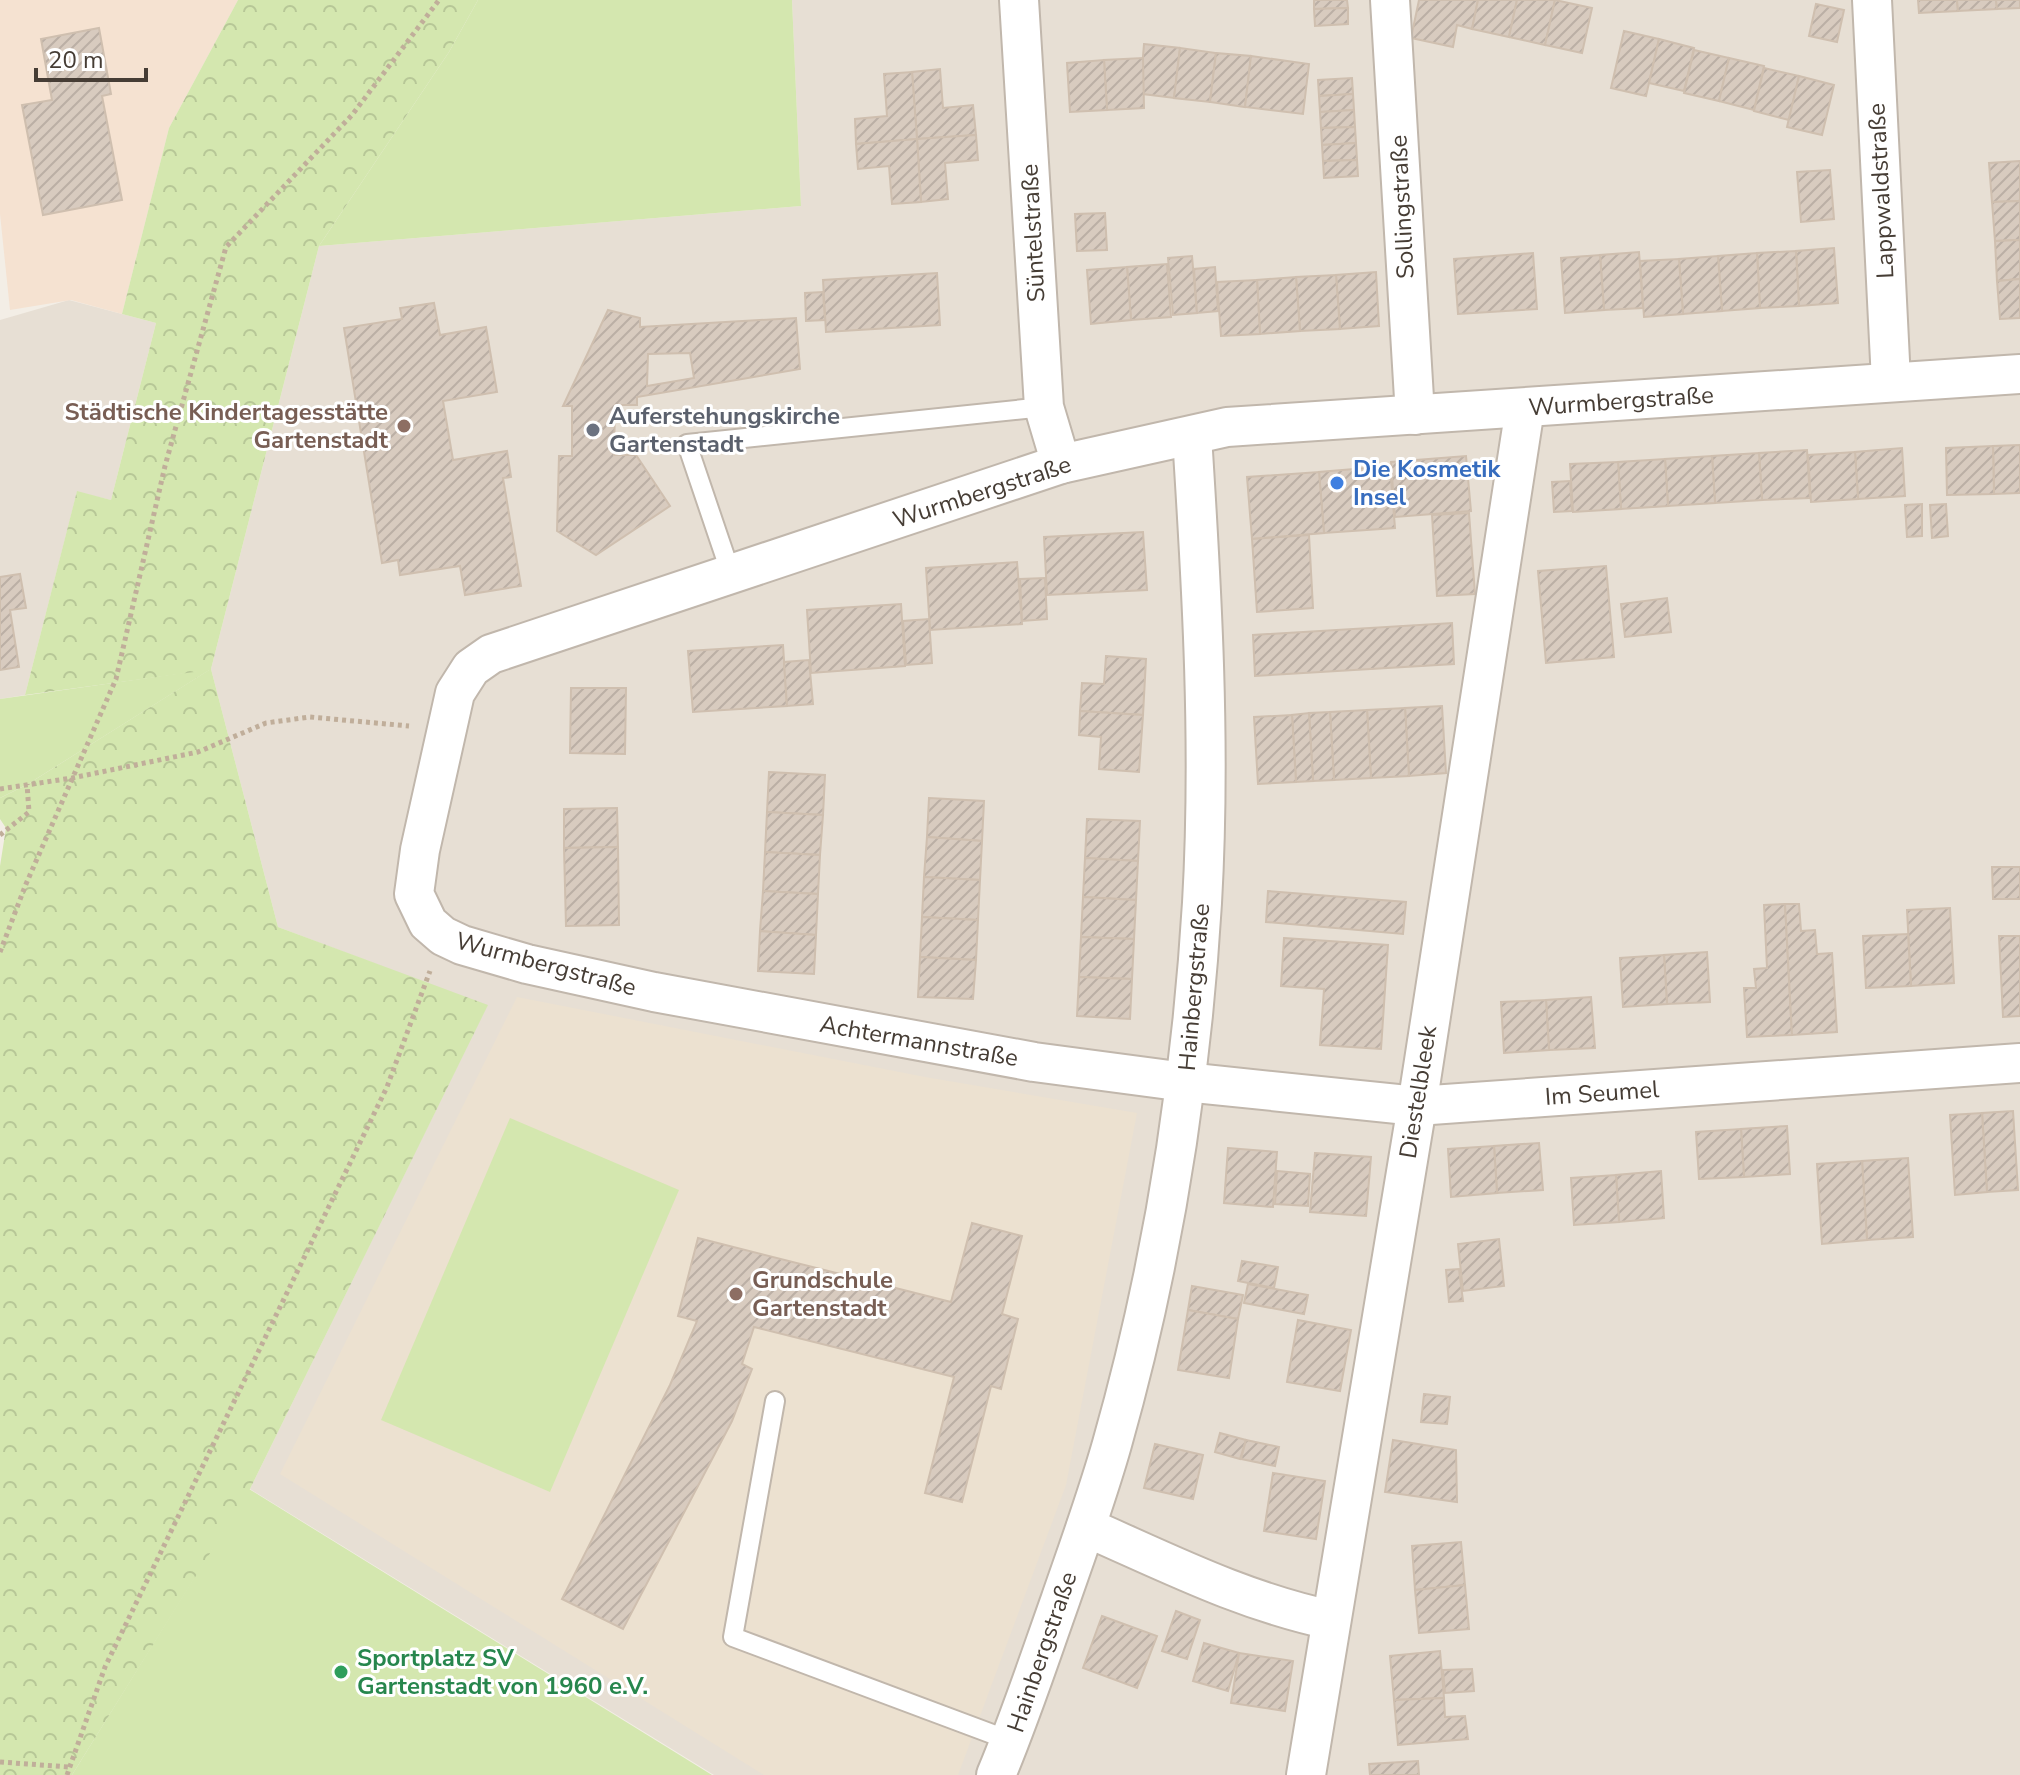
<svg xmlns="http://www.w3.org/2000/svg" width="2020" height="1775" font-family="'Nunito Sans',sans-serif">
<defs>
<pattern id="forest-crowns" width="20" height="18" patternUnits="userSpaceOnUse" patternTransform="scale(2)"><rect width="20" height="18" fill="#d4e7af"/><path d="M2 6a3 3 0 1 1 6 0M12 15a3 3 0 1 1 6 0" fill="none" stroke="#b7c797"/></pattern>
<pattern id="building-hatch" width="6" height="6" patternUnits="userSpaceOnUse" patternTransform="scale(2)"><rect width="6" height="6" fill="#d8cbbf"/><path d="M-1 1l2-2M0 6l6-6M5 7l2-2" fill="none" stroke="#bbafa5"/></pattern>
</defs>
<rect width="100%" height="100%" fill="#f3eee6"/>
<g fill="#e7dfd4">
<path d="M792,0H2020V1775H714L250,1489L487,1006L278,927L211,669L319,246L801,206Z"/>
<path d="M69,300L156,323L111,500L77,492L25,695L0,699V320Z"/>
</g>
<path fill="#f5e2d1" d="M0,0H238L169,128L122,314L71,300L10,310L0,214Z"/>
<path fill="#ece1d0" d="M517,997L925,1077L1137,1113L1066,1485L958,1775H764L280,1474Z"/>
<g fill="#d4e7af">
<path d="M478,0H792L801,206L319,246L449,52Z"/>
<path d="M211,669L28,784L0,798V699Z"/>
<path d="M510,1118L679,1190L550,1492L381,1420Z"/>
<path d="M249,1489L712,1775H72Z"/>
</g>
<path fill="url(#forest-crowns)" d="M238,0H478L449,52L319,246L211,669L278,927L488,1005L250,1489L72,1775H0V866L6,828L0,819V798L28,784L209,670L25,695L77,491L111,500L156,323L122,314L169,128Z"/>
<g fill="url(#building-hatch)" stroke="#cfbfaf" stroke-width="2" fill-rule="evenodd">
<path d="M1314,0H1347L1348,8L1314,9Z"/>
<path d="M1419,0H1478L1472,29L1457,25L1453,47L1411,38Z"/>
<path d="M1478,0H1517L1509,37L1472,29Z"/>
<path d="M1517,0H1555L1545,45L1509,37Z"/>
<path d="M1555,0L1592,8L1582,53L1545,45Z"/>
<path d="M1918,0H1957L1958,11L1919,13Z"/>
<path d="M1957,0H1996L1997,9L1958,11Z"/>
<path d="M1996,0H2020V8L1997,9Z"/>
<path d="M1816,4L1844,10L1837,42L1809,36Z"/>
<path d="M1348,8V24L1315,26L1314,9Z"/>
<path d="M99,28L111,94L102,96L122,200L43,215L22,105L52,100L41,39Z"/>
<path d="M1624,31L1659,39L1646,96L1611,88Z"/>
<path d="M1659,39L1694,48L1684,91L1649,83Z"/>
<path d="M1144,44L1180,48L1174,98L1143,94L1142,69Z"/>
<path d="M1180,48L1216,53L1210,102L1174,98Z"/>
<path d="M1694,50L1729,58L1719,101L1684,93Z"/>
<path d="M1216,53L1251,56L1245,107L1210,102Z"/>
<path d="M1251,56L1309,64L1303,114L1245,107Z"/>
<path d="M1143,58L1144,108L1107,110L1104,60Z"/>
<path d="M1729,58L1764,66L1754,110L1719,101Z"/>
<path d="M1104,60L1107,110L1070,112L1067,63Z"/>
<path d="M1764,68L1799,76L1789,120L1754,111Z"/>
<path d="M940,69L943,108L973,105L976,135L917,139L912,72Z"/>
<path d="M912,72L917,139L856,144L855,119L887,116L884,74Z"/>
<path d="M1799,76L1834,85L1822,135L1787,127Z"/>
<path d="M1352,78L1353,94L1319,96L1318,80Z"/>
<path d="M1353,94L1354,110L1320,112L1319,96Z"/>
<path d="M1354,110L1355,127L1321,128L1320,112Z"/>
<path d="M1355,127L1356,143L1322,145L1321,128Z"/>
<path d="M976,135L978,160L945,163L948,199L921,202L917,139Z"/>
<path d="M917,139L921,202L892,204L889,166L858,169L856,144Z"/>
<path d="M1356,143L1357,160L1323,161L1322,145Z"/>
<path d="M1357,160L1358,176L1324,178L1323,161Z"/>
<path d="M2020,161V201L1992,202L1989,163Z"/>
<path d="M1830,170L1834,219L1801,222L1797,172Z"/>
<path d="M2020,201V240L1995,241L1992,202Z"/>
<path d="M1105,213L1107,250L1077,251L1075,214Z"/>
<path d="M2020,240V279L1997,281L1995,241Z"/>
<path d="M1834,248L1838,303L1799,306L1796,251Z"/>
<path d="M1796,251L1799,306L1760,308L1757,253Z"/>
<path d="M1639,252L1643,308L1604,310L1600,255Z"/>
<path d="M1533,253L1537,309L1458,314L1454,259Z"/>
<path d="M1757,253L1760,308L1722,311L1718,256Z"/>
<path d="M1600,255L1604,310L1565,313L1561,258Z"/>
<path d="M1192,256L1197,313L1173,315L1168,258Z"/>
<path d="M1718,256L1722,311L1683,314L1679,259Z"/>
<path d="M1679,259L1683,314L1644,317L1640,261Z"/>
<path d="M1167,264L1171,317L1131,320L1127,267Z"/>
<path d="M1127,267L1131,320L1091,324L1087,270Z"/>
<path d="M1215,267L1218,311L1197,313L1194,269Z"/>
<path d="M1376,272L1379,326L1340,329L1336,275Z"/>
<path d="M937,273L940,325L826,332L823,280Z"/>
<path d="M1336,275L1340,329L1300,331L1296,277Z"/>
<path d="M1296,277L1300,331L1260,334L1257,280Z"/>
<path d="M2020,279V318L2000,319L1997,281Z"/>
<path d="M1257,280L1260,334L1221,336L1217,282Z"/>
<path d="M823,292L825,320L806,321L805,293Z"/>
<path d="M434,303L440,335L486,327L497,392L443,401L453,460L507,451L511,477L503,478L521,586L465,595L460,566L400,575L398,560L382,563L344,328L402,319L400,308Z"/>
<path d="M608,310L640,318V327L796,318L800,369L637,397V405H615L614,455H636L670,506L596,555L557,531L559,456H572V406H563ZM690,353L694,378L647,386L648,354Z"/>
<path d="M2020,445V493L1994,494L1993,446Z"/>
<path d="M1993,446L1994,494L1947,495L1946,448Z"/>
<path d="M1902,448L1905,496L1858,499L1855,452Z"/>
<path d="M1807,450L1810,498L1762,500L1759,453Z"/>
<path d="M1855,452L1858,499L1811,502L1808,455Z"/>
<path d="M1759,453L1762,500L1715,503L1712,456Z"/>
<path d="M1466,456L1471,511L1395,517L1391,462Z"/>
<path d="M1712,456L1715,503L1668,506L1665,459Z"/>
<path d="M1665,459L1668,506L1621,509L1618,462Z"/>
<path d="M1618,462L1621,509L1573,512L1570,464Z"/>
<path d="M1390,466L1395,528L1324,533L1319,472Z"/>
<path d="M1319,472L1324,533L1252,539L1247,477Z"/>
<path d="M1570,481L1572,511L1554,512L1552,482Z"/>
<path d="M1922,504V536L1907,537L1905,505Z"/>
<path d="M1946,504L1948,536L1932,538L1930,505Z"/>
<path d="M1469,513L1475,594L1437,596L1432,515Z"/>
<path d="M1143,532L1147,590L1047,595L1044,537Z"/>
<path d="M1309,535L1313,608L1257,612L1252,539Z"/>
<path d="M1017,562L1022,624L930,630L926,568Z"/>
<path d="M1606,566L1614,657L1546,663L1538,571Z"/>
<path d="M20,574L26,608L10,610L19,667L0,670V577Z"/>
<path d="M1045,578L1047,619L1022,621L1020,579Z"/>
<path d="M1667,598L1671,632L1625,637L1621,604Z"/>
<path d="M901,604L905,666L811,673L807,610Z"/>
<path d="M929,619L932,663L906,665L903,621Z"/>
<path d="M1452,623L1454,664L1255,676L1253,635Z"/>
<path d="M783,645L787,706L693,712L688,651Z"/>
<path d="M1106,656L1146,659L1143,715L1080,711L1082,683L1104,684Z"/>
<path d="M809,660L813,704L787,706L784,662Z"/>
<path d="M571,688H626L625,754L570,753Z"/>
<path d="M1442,706L1446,773L1409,776L1405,708Z"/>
<path d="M1405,708L1409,776L1371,778L1367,710Z"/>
<path d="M1367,710L1371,778L1334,780L1330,712Z"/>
<path d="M1080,711L1143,715L1139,772L1099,769L1101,737L1079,735Z"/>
<path d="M1330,712L1334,780L1313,781L1309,713Z"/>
<path d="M1309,713L1313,781L1296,782L1292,715Z"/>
<path d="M1292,715L1296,782L1258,784L1254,717Z"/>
<path d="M769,772L825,775L823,815L767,812Z"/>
<path d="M929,798L984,801L982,841L927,837Z"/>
<path d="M617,808L618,847L564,848V809Z"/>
<path d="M767,812L823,815L820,855L765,852Z"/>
<path d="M1087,819L1140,821L1138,861L1085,858Z"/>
<path d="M927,837L982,841L980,880L924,877Z"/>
<path d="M618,847L619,925L566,926L564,848Z"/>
<path d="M765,852L820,855L818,894L763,891Z"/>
<path d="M1085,858L1138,861L1136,900L1083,897Z"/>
<path d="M1992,867H2020V899H1993Z"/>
<path d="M924,877L980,880L978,920L922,917Z"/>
<path d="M763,891L818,894L816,935L760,931Z"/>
<path d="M1268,891L1406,902L1403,934L1266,922Z"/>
<path d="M1083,897L1136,900L1134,939L1081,937Z"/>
<path d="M1785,904L1792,1035L1747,1037L1744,988H1756L1754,969L1767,968L1764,905Z"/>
<path d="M1785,904H1799L1801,931L1815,930L1817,954L1832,953L1837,1032L1792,1035Z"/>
<path d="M1950,908L1954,983L1911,986L1907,910Z"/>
<path d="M922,917L978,920L976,960L920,957Z"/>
<path d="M760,931L816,935L814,974L758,971Z"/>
<path d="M1908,934L1911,986L1866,988L1863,936Z"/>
<path d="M1999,936H2020V1016L2003,1017Z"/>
<path d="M1081,937L1134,939L1132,979L1079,977Z"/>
<path d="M1284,938L1388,945L1381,1049L1320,1045L1324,989L1281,986Z"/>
<path d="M1707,952L1710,1002L1667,1004L1664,955Z"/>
<path d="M1664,955L1667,1004L1623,1007L1620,958Z"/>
<path d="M920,957L976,960L973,999L918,997Z"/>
<path d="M1079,977L1132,979L1130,1019L1077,1016Z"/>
<path d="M1591,997L1595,1048L1549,1050L1546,1000Z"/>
<path d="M1546,1000L1549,1050L1504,1053L1501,1002Z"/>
<path d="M2013,1111L2018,1190L1987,1192L1982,1113Z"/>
<path d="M1982,1113L1987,1192L1955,1195L1950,1115Z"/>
<path d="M1787,1126L1790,1174L1744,1177L1741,1129Z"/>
<path d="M1741,1129L1744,1177L1699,1179L1696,1132Z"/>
<path d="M1539,1143L1543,1190L1497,1193L1494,1146Z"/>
<path d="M1494,1146L1497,1193L1451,1197L1448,1149Z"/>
<path d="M1228,1148L1277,1152L1273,1207L1224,1203Z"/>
<path d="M1315,1153L1371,1157L1366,1216L1310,1212Z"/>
<path d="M1908,1158L1913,1237L1867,1240L1862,1161Z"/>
<path d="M1862,1161L1867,1240L1822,1244L1817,1164Z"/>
<path d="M1277,1171L1310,1174L1308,1206L1275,1204Z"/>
<path d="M1661,1171L1664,1218L1619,1222L1616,1175Z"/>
<path d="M1616,1175L1619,1222L1574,1225L1571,1178Z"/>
<path d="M972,1223L1022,1236L1002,1314L1018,1319L1001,1389L991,1386L962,1502L925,1493L954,1377L754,1327L742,1364L752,1369L732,1421L623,1629L562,1599L670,1385L697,1321L678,1316L698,1238L951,1302Z"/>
<path d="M1499,1239L1504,1286L1463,1291L1458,1244Z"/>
<path d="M1242,1261L1278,1267L1274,1288L1238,1281Z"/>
<path d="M1459,1269L1463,1301L1449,1302L1446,1270Z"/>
<path d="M1248,1284L1308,1295L1304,1314L1244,1303Z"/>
<path d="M1192,1286L1243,1295L1238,1319L1188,1310Z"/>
<path d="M1188,1310L1238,1319L1229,1378L1178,1370Z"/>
<path d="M1298,1320L1351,1330L1340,1391L1287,1382Z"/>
<path d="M1424,1394L1450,1397L1447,1424L1421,1422Z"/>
<path d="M1220,1433L1246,1440L1240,1459L1215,1452Z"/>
<path d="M1246,1440L1279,1447L1275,1466L1241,1459Z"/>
<path d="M1393,1440L1456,1450L1457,1502L1385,1492Z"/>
<path d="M1155,1444L1203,1455L1193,1499L1144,1488Z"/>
<path d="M1273,1473L1325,1481L1316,1539L1264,1531Z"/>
<path d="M1461,1542L1465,1585L1415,1590L1412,1546Z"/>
<path d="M1465,1585L1469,1629L1419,1633L1415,1590Z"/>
<path d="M1176,1611L1200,1620L1187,1659L1162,1651Z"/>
<path d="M1102,1616L1157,1636L1137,1688L1083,1668Z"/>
<path d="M1204,1643L1239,1653L1228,1691L1193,1681Z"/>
<path d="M1440,1651L1444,1698L1394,1700L1390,1656Z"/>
<path d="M1239,1653L1293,1661L1285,1711L1231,1703Z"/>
<path d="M1472,1669L1474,1691L1445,1693L1443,1670Z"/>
<path d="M1444,1698L1445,1717L1465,1716L1468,1739L1398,1745L1394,1700Z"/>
<path d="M1418,1761L1419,1775H1370L1369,1764Z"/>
</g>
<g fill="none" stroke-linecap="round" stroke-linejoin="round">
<g stroke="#c1b7ac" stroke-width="22">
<g id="service">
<path d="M731,574L687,444L1044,407"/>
<path d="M775,1401L733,1637L1011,1741"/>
</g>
</g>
<g stroke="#c1b7ac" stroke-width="42">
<g id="minor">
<path d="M1019,0L1044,407L1061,464"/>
<path d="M1390,0L1415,415"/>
<path d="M1872,0L1891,381"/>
<path d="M2020,374L1227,427L1061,464L491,654L471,668L455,693L420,850L414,894L428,923L443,936L462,945L527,964L654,992L1034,1062L1185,1082L1417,1106L2020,1063"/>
<path d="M1086,1527C1168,1563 1242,1601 1331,1620"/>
<path d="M996,1775C1020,1718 1039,1660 1060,1601C1078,1549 1097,1497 1112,1444C1162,1268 1191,1086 1202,903C1211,747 1202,591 1192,436"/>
<path d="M1306,1775L1417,1106L1525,408"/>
</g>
</g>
<g stroke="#c0ae9a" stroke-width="5" stroke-dasharray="4 4" stroke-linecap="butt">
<path d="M0,789L72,778L198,752L266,723L310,717L409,726"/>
<path d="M0,835L29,812L27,784"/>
<path d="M0,952L26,884L116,679L165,466L226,247L352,115L439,0"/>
<path d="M0,1762L69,1767"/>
<path d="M67,1775L105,1667L387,1087L430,971"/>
</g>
<use href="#service" stroke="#fff" stroke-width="18"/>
<use href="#minor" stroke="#fff" stroke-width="38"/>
</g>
<g fill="#8d6e63" stroke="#fff" stroke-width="3">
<circle cx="404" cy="426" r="8"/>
<circle cx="736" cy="1294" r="8"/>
</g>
<circle fill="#6b7280" stroke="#fff" stroke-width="3" cx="593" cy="430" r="8"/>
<circle fill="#3f7fe0" stroke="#fff" stroke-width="3" cx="1337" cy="483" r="8"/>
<circle fill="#2e9e5b" stroke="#fff" stroke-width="3" cx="341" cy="1672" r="8"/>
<g text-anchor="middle" stroke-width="6" stroke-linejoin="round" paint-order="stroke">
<g font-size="24" fill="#463d35" stroke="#fff">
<text transform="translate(1881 191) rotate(-93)" y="8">Lappwaldstraße</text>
<text transform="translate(1402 207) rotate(-93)" y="8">Sollingstraße</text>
<text transform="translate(1033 233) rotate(-93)" y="8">Süntelstraße</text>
<text transform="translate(1621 401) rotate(-4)" y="8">Wurmbergstraße</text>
<text transform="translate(982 492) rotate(-18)" y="8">Wurmbergstraße</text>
<text transform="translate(546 964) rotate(15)" y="8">Wurmbergstraße</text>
<text transform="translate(1194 987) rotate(-85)" y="8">Hainbergstraße</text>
<text transform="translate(919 1041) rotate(10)" y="8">Achtermannstraße</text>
<text transform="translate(1418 1092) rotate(-81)" y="8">Diestelbleek</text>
<text transform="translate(1602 1093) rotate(-4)" y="8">Im Seumel</text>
<text transform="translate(1042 1652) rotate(-71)" y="8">Hainbergstraße</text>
</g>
<g font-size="24" font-weight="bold" fill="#785e54" stroke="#fff" text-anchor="end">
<text x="388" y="420">Städtische Kindertagesstätte<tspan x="388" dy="28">Gartenstadt</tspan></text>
<text x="752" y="1288" text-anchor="start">Grundschule<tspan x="752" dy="28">Gartenstadt</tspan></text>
</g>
<g font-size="24" font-weight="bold" fill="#5b616d" stroke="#fff" text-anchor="start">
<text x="609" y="424">Auferstehungskirche<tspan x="609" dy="28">Gartenstadt</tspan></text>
</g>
<g font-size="24" font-weight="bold" fill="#366cbe" stroke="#fff" text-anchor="start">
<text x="1353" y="477">Die Kosmetik<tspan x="1353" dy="28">Insel</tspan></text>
</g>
<g font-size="24" font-weight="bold" fill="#27864d" stroke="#fff" text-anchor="start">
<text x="357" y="1666">Sportplatz SV<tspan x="357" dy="28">Gartenstadt von 1960 e.V.</tspan></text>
</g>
</g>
<path d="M36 68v12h110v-12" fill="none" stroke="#463d35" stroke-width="4"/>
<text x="48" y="68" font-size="24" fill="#463d35" stroke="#ffffff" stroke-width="6" paint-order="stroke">20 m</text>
</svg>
